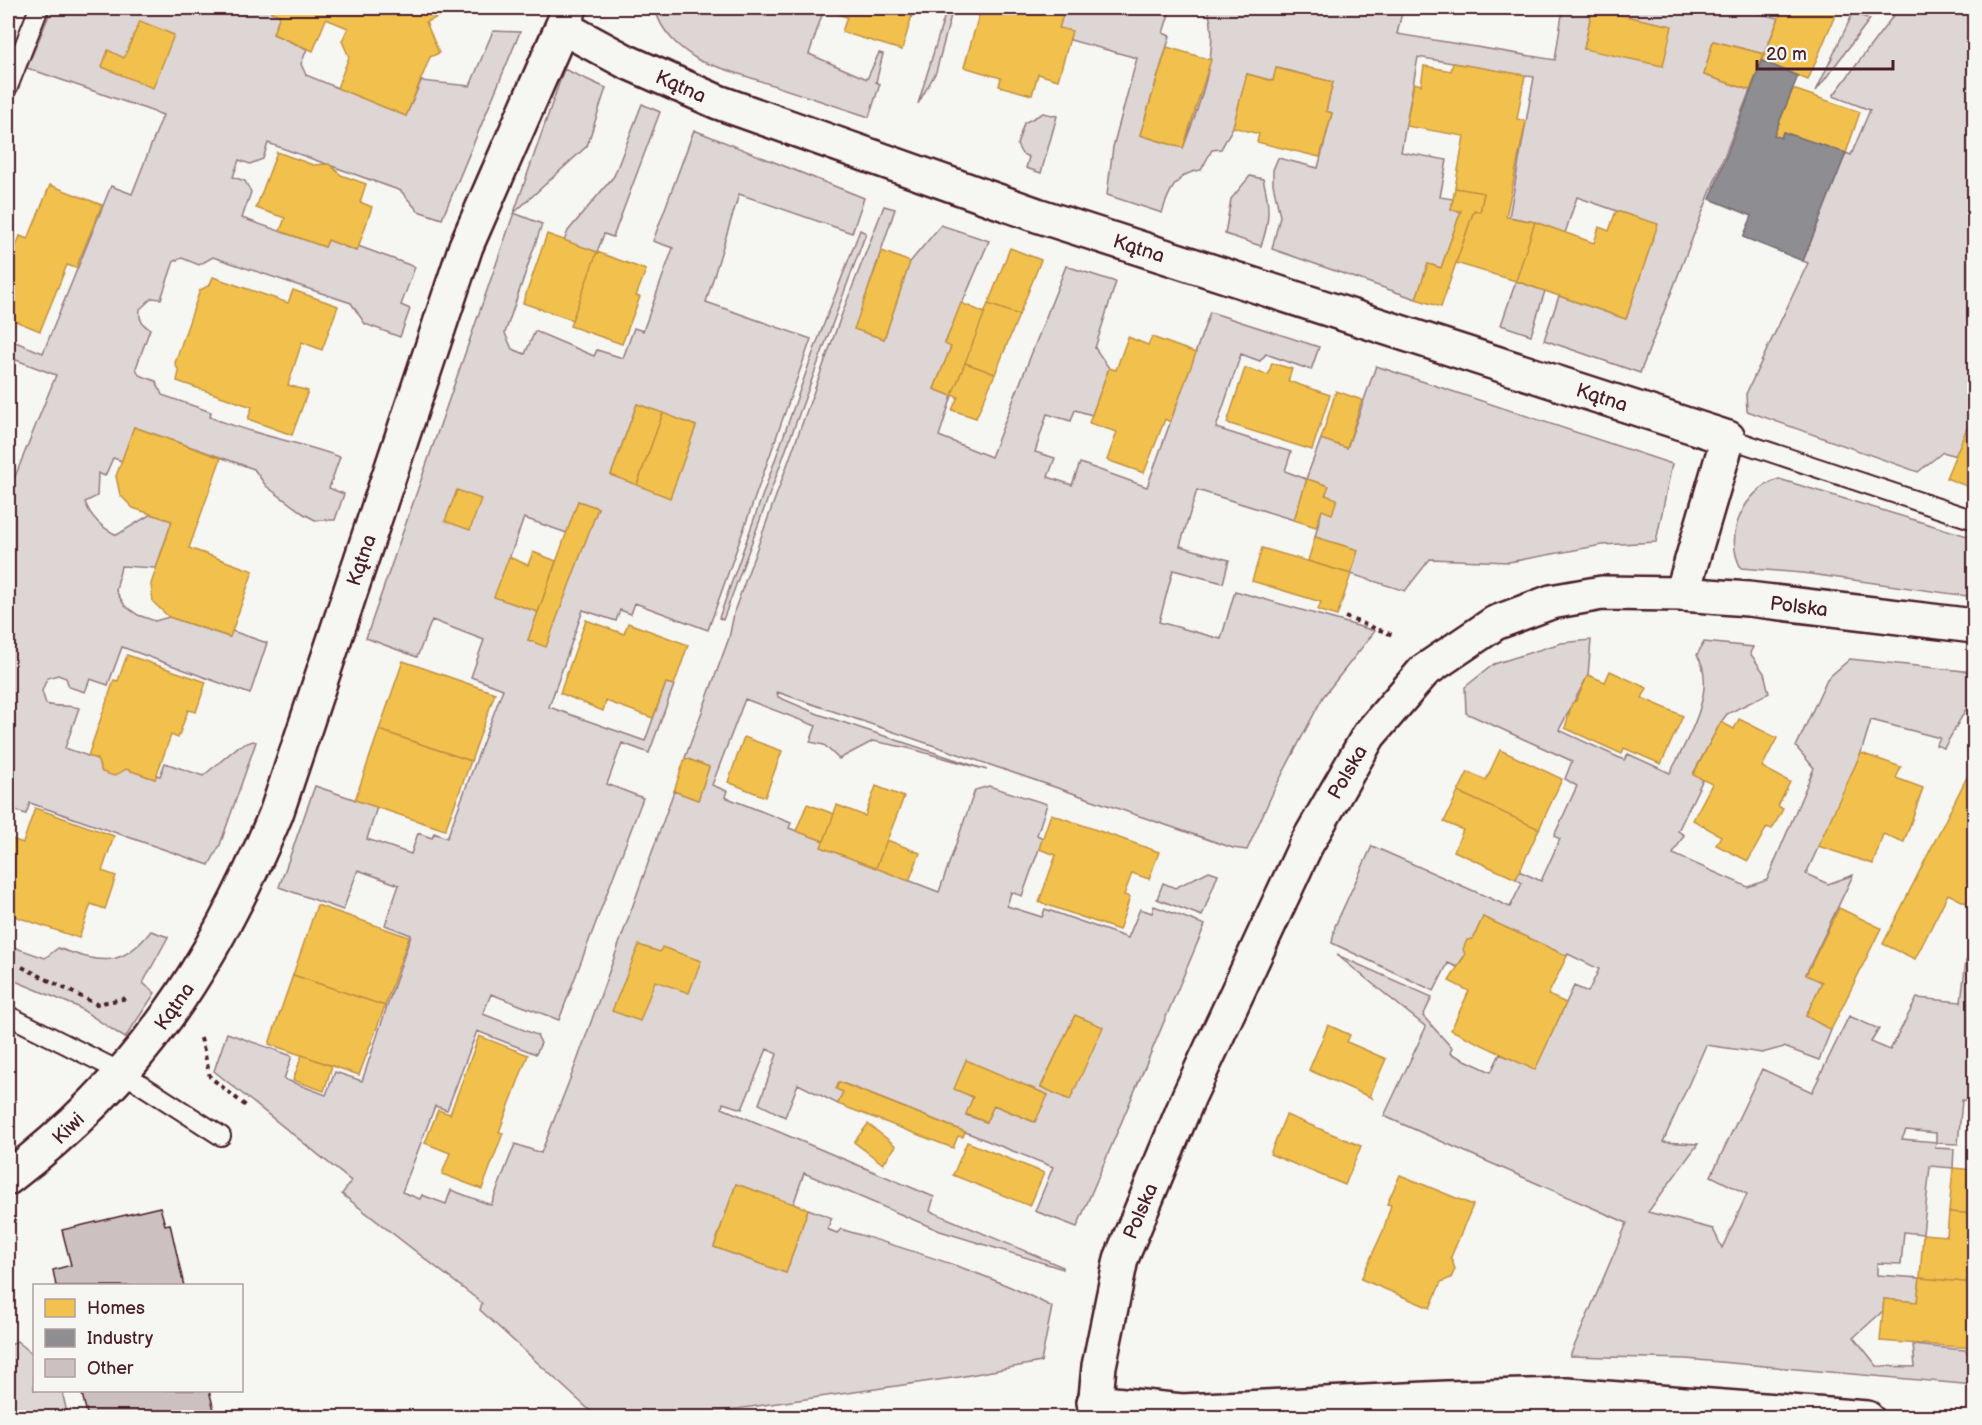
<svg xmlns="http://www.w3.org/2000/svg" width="1982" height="1425" font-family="'Balsamiq Sans',sans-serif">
<rect width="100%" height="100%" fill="#f6f6f2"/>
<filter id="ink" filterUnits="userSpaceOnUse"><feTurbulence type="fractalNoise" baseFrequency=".0167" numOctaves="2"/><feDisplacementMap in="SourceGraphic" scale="12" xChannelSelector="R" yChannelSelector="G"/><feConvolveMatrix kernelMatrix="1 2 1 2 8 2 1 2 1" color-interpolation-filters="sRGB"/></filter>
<g filter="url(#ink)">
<g fill="#ddd6d5" stroke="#947a80" stroke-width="1.5" fill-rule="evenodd">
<path d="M52,8H273L271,12L280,15L273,34L307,49L301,64L306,75L406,116L421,81L470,86L493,31L520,32L442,219L418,211L401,191L268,143L263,159L250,164L239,160L233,177L245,181L251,192L242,218L325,247L328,240L356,251L358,246L415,267L401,305L410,309L400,337L365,324L351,303L213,257L199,265L182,258L174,261L161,299L152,298L140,309C139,319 141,324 150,329L136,368L139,375L156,381L162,395L211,412L210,417C253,435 296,441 340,457L329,488L344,494L335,520H315L304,514L266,486L254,469L134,427L122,461L113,458L105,476L98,473L97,496L85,502C91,518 102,528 117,535L151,514L172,521L156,568L121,566L116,591L125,606L138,615L155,621L169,617L229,637L232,631L267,643L250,694L122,647L108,685L90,679L85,692L69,687L66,678L58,675L47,678L42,691L46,704C58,708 67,704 79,708L65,748L97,759L102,772L126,769L155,779L156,775L160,776L165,763L203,776L239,746L253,741L256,742L220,845L209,865L30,803L26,814L8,808V494L56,375L8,357V339L43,353L111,186L132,194L163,115L27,68Z"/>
<path d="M655,8H735L759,14L761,8H828L826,12H823L809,54L867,79L879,53L883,54L876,82L880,84L869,117L700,61C679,48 661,33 655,8Z"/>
<path d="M947,8H953L936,72L918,104Z"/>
<path d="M1065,8H1171L1163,33L1170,36L1140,135L1183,148C1198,110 1222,47 1207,8H1403L1397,34L1555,60L1563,8H1733L1779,18L1764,54L1713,41L1704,75L1750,90L1640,373L1544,340L1559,296L1626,319L1657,225L1577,197L1565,233L1535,222L1509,217L1534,77L1418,57L1401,152L1447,160L1440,197L1453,199L1451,210L1461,211L1441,268L1428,264L1416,299L1272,249L1280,216L1273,184V170L1278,158L1318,168L1332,113L1326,111L1333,82L1277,68L1273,81L1247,74L1233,127L1221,149L1212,150L1201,170C1177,172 1168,193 1162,213L1107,195L1113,147L1137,58L1070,40L1071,31L1059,28ZM1592,9L1671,26L1584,49Z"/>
<path d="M1899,8H1974V411L1956,456L1943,452L1918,472L1747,411L1746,394L1808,263L1803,261L1846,153L1851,155L1870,110L1833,96Z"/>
<path d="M1853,13L1870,19L1816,91Z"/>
<path d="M564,69L606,88L587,146L514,213L542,224L505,333L512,349L525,354L535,331L594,356L597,350L623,358L634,328L643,331L673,248L653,241L694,130L864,198L852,233L739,194L706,302L811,339L708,630L635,603L631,614L620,610L616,621L583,610L549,707L645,741L666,683L674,685L649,753L622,743L607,784L643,798L559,1020L491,994L483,1014L537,1035L541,1043L536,1054L477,1031L447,1110L435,1106L402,1192L420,1199L422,1195L446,1204L451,1190L491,1205L515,1144L541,1153L577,1061L674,791L698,800L709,767L685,758L729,638L735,609L843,311L884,206L895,209L855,329L884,339L910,262L941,225L989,241L945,343L951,347L934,389L952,396L939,436L991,457L1066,266L1116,282L1095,348L1109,368L1092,415L1075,410L1071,421L1047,414L1035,452L1055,458L1048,477L1072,485L1080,463L1147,487L1210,312L1319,347L1311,370L1266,354L1260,361L1241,354L1216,428L1291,452L1285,471L1306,479L1321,439L1347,448L1376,366L1672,464L1656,542L1602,545L1509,562L1430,559L1405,591L1351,574L1358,550L1315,537L1328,486L1307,479L1294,520L1197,490L1180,546L1229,560L1223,583L1173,570L1159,622L1221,639L1235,591L1375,631L1323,697L1274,790L1247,850L1233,848L777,692L778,697L818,714L987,770L908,748L873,741L839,759L824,745L810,742L816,726L745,699L712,785L727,791L725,797L791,823L789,828L824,841L822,847L939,892L975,790L989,786L1047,804L1037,835L1043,838L1022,896L1011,892L1007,906L1042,917L1045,909L1128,938L1140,909L1152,913L1154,906L1205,925L1077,1227L1035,1211L1053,1167L840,1082L843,1092L838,1104L798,1084L785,1117L759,1104L777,1054L767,1049L742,1109L723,1103L722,1108L934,1197L930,1211L1063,1267V1269L940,1231L804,1173L793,1205L736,1184L714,1247L786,1273L808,1209L832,1218L827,1229L837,1233L841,1229C912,1251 987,1272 1052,1307L1041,1362L959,1377L681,1417H597L480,1310L482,1303L342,1194L351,1181L214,1071L227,1033L292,1056L284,1079L326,1095L335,1072L362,1081L411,935L385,925L399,885L358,870L343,910L279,887L315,786L377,807L367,839L411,854L418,833L432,838L434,833L447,838L503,689L471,677L484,640L432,620L417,657L366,638ZM637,404L696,426L670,497L611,475ZM578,501L598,508L546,646L528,640L538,612L495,597L524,518L567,533ZM1075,1015L1070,1100L1041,1087ZM966,1061L1048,1095L1034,1122L994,1105L986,1122L966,1115L973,1097L955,1089Z"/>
<path d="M642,104L660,112L613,237L604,234L597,252L564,241L568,231L614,176Z"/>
<path d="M1043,113L1057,116L1041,173L1026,168L1029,157L1022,154L1017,145L1024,123Z"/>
<path d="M1250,176L1263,179C1270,205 1270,221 1261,246L1225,234L1231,199Z"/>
<path d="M860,230L866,233L723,620L719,618L814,350Z"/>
<path d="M1516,281L1545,291L1531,335L1501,325Z"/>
<path d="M1779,479L1974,538V597L1803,573L1741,568C1723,535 1744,490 1779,479Z"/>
<path d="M1591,640L1588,675L1559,730L1624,760L1628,754L1670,773C1686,743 1719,687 1697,655L1704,642L1753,647L1750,653L1764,673L1769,693L1727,714L1721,722L1693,774L1703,779L1678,831L1684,835L1673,854L1748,887L1767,880L1814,768L1796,747L1827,679L1850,659L1973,672L1970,702L1944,748L1936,745L1940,738L1871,720L1861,753L1806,874L1828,884L1853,875L1806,974L1822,982L1806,1016L1831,1030L1819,1060L1784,1047L1762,1053L1706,1045L1663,1142L1698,1144L1648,1212L1713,1229L1722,1248L1747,1194L1711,1176L1762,1069L1812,1092L1849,1016L1879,1029L1871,1042L1890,1050L1917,998L1961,1002L1966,961L1972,950L1974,952V1101L1962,1100L1958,1144L1936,1143L1935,1148L1954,1149L1953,1168L1930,1166L1923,1234L1904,1232L1901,1264L1877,1263V1275L1920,1278L1917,1302L1884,1299L1883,1311L1854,1337L1877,1366L1915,1367L1913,1345L1965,1350L1974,1361V1385L1686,1359L1570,1356L1627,1223L1384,1116L1426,1027L1337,955L1432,997L1423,1016L1452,1048L1450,1053L1491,1072L1500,1054L1535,1069L1574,986L1588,992L1599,969L1568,954L1567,956L1483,917L1473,939L1467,941L1465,955L1457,967L1448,963L1434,991L1332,943L1335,926L1372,846L1510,907L1522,883L1516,879L1519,871L1541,881L1560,839L1554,836L1577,786L1565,779L1572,761L1466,713L1465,687L1494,664L1561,643ZM1906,1130L1936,1133V1142L1902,1139Z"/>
<path d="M1209,871L1218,874L1202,916L1157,899L1163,883L1175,888Z"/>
<path d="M8,930L10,931L13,947L45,958L58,948C100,963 121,969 151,931L168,937L143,983L155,993L125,1038L78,1007L8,978Z"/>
<path d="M17,1341L34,1355V1390L62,1391L68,1417H8V1347Z"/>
</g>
<g fill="#f2c14e" stroke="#c09044" stroke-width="1.5">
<path d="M273,8H439L436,18L426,22L439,53L430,57L406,116L337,88L349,57L342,41L348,28L326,19L313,51L273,34L280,15L271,12Z"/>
<path d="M735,8H761L759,14Z"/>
<path d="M842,8H914L902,50L842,32L847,17L840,15Z"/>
<path d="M981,8L1012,14L1014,8H1065L1059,28L1072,31L1058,80L1038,74L1032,95L999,86L1001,78L964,67Z"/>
<path d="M1783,8H1838L1808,80L1762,61Z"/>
<path d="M1592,9L1672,26L1663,66L1584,49Z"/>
<path d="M140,21L174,35L153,88L102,67L108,50L124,58Z"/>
<path d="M1713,41L1764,54L1750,90L1704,75Z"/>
<path d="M1167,47L1211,60L1183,148L1140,135Z"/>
<path d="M1453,63L1525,75L1517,119L1526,121L1506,217L1535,222L1516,281L1456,263L1474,210L1480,212L1484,193L1455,188L1464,136L1406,126L1414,83L1421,85L1424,66L1451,71Z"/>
<path d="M1276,68L1333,82L1326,111L1332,113L1320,157L1257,142L1259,134L1233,127L1247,74L1273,81Z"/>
<path d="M1793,89L1860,112L1846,153L1783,132L1781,138L1774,135Z"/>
<path d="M277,152L313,165L329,164L341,175L366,184L360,202L372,207L357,251L328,240L325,247L280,231L285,218L256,208Z"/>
<path d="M50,185L102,205L76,268L67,265L40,331L8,318V267L20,236L28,239Z"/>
<path d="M1455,188L1484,193L1480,212L1474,210L1441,307L1416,299L1428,264L1441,268L1461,211L1451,210Z"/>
<path d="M1616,211L1658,224L1626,319L1516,281L1535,222L1594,243L1599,227L1609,231Z"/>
<path d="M547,234L597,252L573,320L523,303Z"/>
<path d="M1010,248L1041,260L1019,315L988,304Z"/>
<path d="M882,251L910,262L884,339L854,329Z"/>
<path d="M597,252L646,270L636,296L640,297L622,344L570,326Z"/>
<path d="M213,277L288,303L293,290L338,306L322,350L302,342L288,385L308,391L292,435L248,419L252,407L177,381L179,372L175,363L200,290L210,285Z"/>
<path d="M961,303L985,313L952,396L934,389L951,347L945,344Z"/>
<path d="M988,304L1019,315L995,374L965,363Z"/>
<path d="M1128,337L1148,345L1152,337L1196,353L1170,422L1165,419L1144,473L1107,460L1117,432L1089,423L1109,368L1116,370Z"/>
<path d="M965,363L995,374L976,418L952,410L958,397L952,395Z"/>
<path d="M1272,363L1292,369L1288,381L1330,395L1312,450L1227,423L1245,368L1268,375Z"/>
<path d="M1336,391L1362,400L1347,448L1321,439Z"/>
<path d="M637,404L663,413L637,485L611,475Z"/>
<path d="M1974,411V489L1946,478Z"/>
<path d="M663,413L696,426L670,498L637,485Z"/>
<path d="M134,427L221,458L189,548L253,571L230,637L169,617L153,602L151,584L172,521L133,508L120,495L116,476Z"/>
<path d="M1307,479L1329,486L1325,495L1337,499L1332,514L1322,510L1316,527L1294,520Z"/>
<path d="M457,490L481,499L470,530L445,521Z"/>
<path d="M578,501L598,508L546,647L528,640Z"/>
<path d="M1315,537L1358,550L1351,574L1308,561Z"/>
<path d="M1262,548L1351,574L1337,616L1318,610L1321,602L1252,581Z"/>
<path d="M533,552L556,561L538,612L494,597L509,557L528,565Z"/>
<path d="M586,620L624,634L628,623L688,645L674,685L666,683L653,718L606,701L603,711L560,693Z"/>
<path d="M127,655L206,682L196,712L188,710L178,738L171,735L155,779L126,769L114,776L102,772L97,759L88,756L114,680L118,681Z"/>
<path d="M403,661L495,693L471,761L379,730Z"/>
<path d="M1610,671L1647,688L1642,698L1683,716L1661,764L1624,748L1622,754L1565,728L1572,703L1576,701L1588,675L1605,682Z"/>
<path d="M1739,719L1777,738L1762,767L1790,782L1778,806L1783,809L1772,829L1767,827L1748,861L1716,845L1721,836L1693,820L1712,784L1693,775L1721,722L1734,729Z"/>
<path d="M379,730L471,761L445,830L355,800Z"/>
<path d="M744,737L782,751L765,797L728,782Z"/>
<path d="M1500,750L1562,779L1539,829L1458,792L1468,772L1486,780Z"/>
<path d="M1861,753L1901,767L1896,778L1923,788L1904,842L1883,834L1873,864L1818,846Z"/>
<path d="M685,758L709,767L698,800L674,791Z"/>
<path d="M1974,763V888L1966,903L1948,894L1915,959L1883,944Z"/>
<path d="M876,786L904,797L876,868L821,847L837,805L865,816Z"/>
<path d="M1458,792L1539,829L1516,879L1454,851L1463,830L1444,822Z"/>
<path d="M807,804L834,814L824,841L796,831Z"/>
<path d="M35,808L114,836L102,871L116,876L105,909L91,904L79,938L8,914V888L11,877L8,875V841L9,838L23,843Z"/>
<path d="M1051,814L1159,852L1149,879L1132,873L1124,895L1130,897L1119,930L1039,902L1056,855L1039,849Z"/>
<path d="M887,840L920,853L909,881L876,868Z"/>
<path d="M317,905L409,937L385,1006L293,975Z"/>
<path d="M1839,908L1881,928L1831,1030L1806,1016L1822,982L1806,975Z"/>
<path d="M1483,917L1567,956L1548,995L1566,1003L1535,1070L1451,1030L1469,991L1449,981L1465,955L1463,949L1467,940L1473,939Z"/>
<path d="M639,945L660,952L662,947L701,961L689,993L655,981L640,1021L612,1011Z"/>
<path d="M293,975L385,1006L359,1075L269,1044Z"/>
<path d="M1075,1015L1103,1027L1070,1100L1041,1087Z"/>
<path d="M1328,1025L1350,1035L1347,1042L1386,1059L1370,1095L1372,1098L1309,1070Z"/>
<path d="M479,1036L528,1055L499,1132L503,1133L482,1189L442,1174L450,1153L425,1143L438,1110L450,1114Z"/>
<path d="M302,1055L332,1066L324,1091L293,1080Z"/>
<path d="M966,1060L1048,1095L1035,1122L994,1105L986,1122L966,1114L973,1097L954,1089Z"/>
<path d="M839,1082L965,1132L963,1137L958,1136L953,1148L838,1104L843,1092L836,1089Z"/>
<path d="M1286,1115L1361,1146L1345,1185L1270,1154Z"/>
<path d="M868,1124L896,1146L883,1164L854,1142Z"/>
<path d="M967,1142L1044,1173L1030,1206L953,1175Z"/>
<path d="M1953,1168L1974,1170V1214L1949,1212Z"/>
<path d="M1400,1175L1473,1205L1451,1257L1455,1269L1451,1278L1441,1282L1430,1308L1361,1279L1383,1231L1391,1205L1387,1204Z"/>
<path d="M736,1184L808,1209L786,1273L714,1247Z"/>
<path d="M1949,1212L1974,1214V1283L1920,1278L1923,1234L1947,1236Z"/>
<path d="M1920,1278L1974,1283V1348L1880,1341L1884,1299L1917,1302Z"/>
</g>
<path fill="#8d8d92" stroke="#796c73" stroke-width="1.5" d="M1762,61L1798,76L1774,135L1781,138L1783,132L1846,153L1803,261L1743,237L1752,216L1710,199Z"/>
<g fill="#ccc1c0" stroke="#4a1f2b" stroke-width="1.5">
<path d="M160,1207L165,1225L170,1224L184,1286H56L53,1270L71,1265L62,1230Z"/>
<path d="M81,1390H209L216,1418H88Z"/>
</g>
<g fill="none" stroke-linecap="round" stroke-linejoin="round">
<g stroke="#4a1f2b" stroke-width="22">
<g id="service">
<path d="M8,87L39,8"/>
<path d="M1728,438L1974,520"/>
<path d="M9,1016L123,1073L221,1136"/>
</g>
</g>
<g stroke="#4a1f2b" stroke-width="38">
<g id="minor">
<path d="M570,8L562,27L625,61L718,102L1037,215L1728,438L1682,594"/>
<path d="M8,1178C140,1077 212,967 276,814L466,246L562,27"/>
<path d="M1094,1402L1182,1411L1446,1398L1567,1395L1867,1418"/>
</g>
</g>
<g stroke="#4a1f2b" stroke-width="38">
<path id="tertiary" d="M1094,1418L1099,1366L1121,1259L1189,1096L1306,845L1369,735L1424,671L1495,623L1551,602L1602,593L1682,594L1748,599L1974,626"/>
</g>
<g stroke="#4a1f2b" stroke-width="4" stroke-dasharray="4.5 4.5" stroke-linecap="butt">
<path d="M1345,617L1393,635"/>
<path d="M22,967L96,1004L128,998"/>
<path d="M201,1038L210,1077L246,1106"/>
</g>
<use href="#service" stroke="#f6f6f2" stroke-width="18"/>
<use href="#minor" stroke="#f6f6f2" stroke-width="33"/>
<use href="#tertiary" stroke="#f6f6f2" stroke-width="33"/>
</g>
</g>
<g text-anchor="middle" stroke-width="6" stroke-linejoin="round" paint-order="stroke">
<g font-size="20" fill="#4a1f2b" stroke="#f6f6f2">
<text transform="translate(681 86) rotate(24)" y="7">Kątna</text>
<text transform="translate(1139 248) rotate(18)" y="7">Kątna</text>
<text transform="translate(1602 397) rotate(18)" y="7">Kątna</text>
<text transform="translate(361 560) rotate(-71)" y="7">Kątna</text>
<text transform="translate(1799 606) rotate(7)" y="7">Polska</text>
<text transform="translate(1347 772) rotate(-60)" y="7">Polska</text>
<text transform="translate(174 1006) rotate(-55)" y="7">Kątna</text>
<text transform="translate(68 1128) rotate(-45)" y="7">Kiwi</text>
<text transform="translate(1140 1211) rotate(-67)" y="7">Polska</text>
</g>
</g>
<rect width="1982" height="1425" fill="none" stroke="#f6f6f2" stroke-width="30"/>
<rect x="15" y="15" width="1952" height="1395" fill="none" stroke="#4a1f2b" stroke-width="2" filter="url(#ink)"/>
<rect x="33" y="1284" width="210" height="108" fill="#f6f6f2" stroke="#b1a0a2" stroke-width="1.5"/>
<rect x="45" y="1299" width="30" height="18" fill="#f2c14e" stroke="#b1a0a2" stroke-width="1.5"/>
<text x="87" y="1314" font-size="18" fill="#4a1f2b">Homes</text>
<rect x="45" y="1329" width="30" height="18" fill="#8d8d92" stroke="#b1a0a2" stroke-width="1.5"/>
<text x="87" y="1344" font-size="18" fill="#4a1f2b">Industry</text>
<rect x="45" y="1359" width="30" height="18" fill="#ccc1c0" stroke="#b1a0a2" stroke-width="1.5"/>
<text x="87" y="1374" font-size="18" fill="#4a1f2b">Other</text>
<path d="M1757 60v9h136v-9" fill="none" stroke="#4a1f2b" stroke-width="3"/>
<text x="1766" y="60" font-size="18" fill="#4a1f2b" stroke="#f6f6f2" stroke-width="4.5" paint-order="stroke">20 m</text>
</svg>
